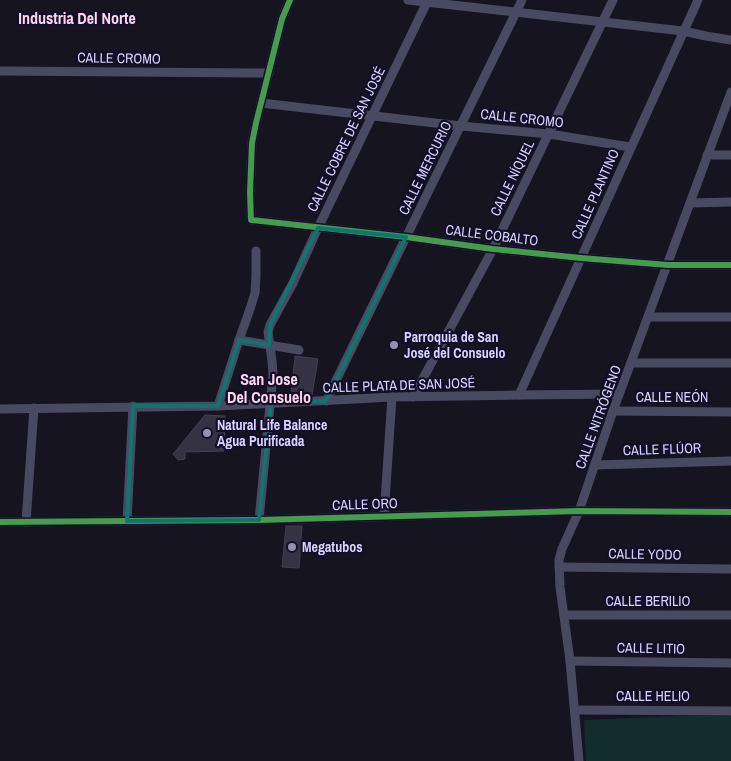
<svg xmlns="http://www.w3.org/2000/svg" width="731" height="761" font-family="'Archivo Narrow',sans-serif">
<rect width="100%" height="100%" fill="#161421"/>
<path fill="#132c2d" d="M682,716H731V761H586L584,720Z"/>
<g fill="#343243" stroke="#433f54">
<path d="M295,356L318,359L312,395H291Z"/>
<path d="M205,415L225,416L224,451L185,452V459L178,460L173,454Z"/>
<path d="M286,526H302L299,568L282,567Z"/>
</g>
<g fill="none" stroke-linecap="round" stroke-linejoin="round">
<g stroke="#4a4962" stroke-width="9">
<path d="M290,0L282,19L256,123L252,143L250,192L251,220L406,237L493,249L581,258L668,265H731"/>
<path d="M408,0L683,31L706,36L731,40"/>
<path d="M0,71L269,73"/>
<path d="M261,103L461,126L549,134L630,147"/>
<path d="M707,155H731"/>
<path d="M690,203L731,202"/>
<path d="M649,317H731"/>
<path d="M239,340L299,350"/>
<path d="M632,363H731"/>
<path d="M519,395L698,0"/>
<path d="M413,397L493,249L613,0"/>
<path d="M326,401L522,0"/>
<path d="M218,406L239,340L250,309L255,293L256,276V251"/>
<path d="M0,409L218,406L392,397L519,395L619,394"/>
<path d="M613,411L731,412"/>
<path d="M595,465L731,461"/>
<path d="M384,516L392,397"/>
<path d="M259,520L273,374L272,361L268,332L270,325L293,283L318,228L428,0"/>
<path d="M127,521L133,406"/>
<path d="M0,522L259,520L579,511L731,512"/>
<path d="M26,522L34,408"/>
<path d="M559,567L731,569"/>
<path d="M564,615H731"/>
<path d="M570,661L731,663"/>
<path d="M576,710L731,711"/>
<path d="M579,761L570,661L560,587L559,560L562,549L579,511L613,411L731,92"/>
</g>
<g stroke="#130f26" stroke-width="9">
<g id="cycleway">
<path d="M290,0L282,19L256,123L252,143L250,192L251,220L406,237L493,249L581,258L668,265H731"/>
<path d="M0,522L259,520L579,511L731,512"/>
</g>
</g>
<use href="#cycleway" stroke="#469c4c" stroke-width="6"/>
</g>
<path fill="none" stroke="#0f766e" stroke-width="4" stroke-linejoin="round" d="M318,228L406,237L326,401L271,403L259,520L127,521L133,406H218L239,340L269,345L270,325Z"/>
<g fill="#9591b1" stroke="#130f26" stroke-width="2">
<circle cx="394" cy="345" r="5"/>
<circle cx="207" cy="433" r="5"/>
<circle cx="292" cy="547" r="5"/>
</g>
<g text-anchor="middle" stroke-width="4.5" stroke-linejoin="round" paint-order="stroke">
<g font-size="14" fill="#d9d4ff" stroke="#130f26">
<text transform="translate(119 58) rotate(1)" y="5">CALLE CROMO</text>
<text transform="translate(522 118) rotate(6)" y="5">CALLE CROMO</text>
<text transform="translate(346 139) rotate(-64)" y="5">CALLE COBRE DE SAN JOSÉ</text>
<text transform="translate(425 168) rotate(-64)" y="5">CALLE MERCURIO</text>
<text transform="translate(512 178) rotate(-64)" y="5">CALLE NÍQUEL</text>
<text transform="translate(595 194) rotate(-66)" y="5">CALLE PLANTINO</text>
<text transform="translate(492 235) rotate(7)" y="5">CALLE COBALTO</text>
<text transform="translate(399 385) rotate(-2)" y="5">CALLE PLATA DE SAN JOSÉ</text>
<text x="672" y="402">CALLE NEÓN</text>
<text transform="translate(598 417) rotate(-70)" y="5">CALLE NITRÓGENO</text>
<text transform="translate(662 449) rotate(-2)" y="5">CALLE FLÚOR</text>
<text transform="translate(365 504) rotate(-2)" y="5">CALLE ORO</text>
<text transform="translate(645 554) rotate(1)" y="5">CALLE YODO</text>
<text x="648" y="606">CALLE BERILIO</text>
<text transform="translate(651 648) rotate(1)" y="5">CALLE LITIO</text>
<text x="653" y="701">CALLE HELIO</text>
</g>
<g font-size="14" font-weight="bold" fill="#d9d4ff" stroke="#130f26" text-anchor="start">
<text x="404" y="342">Parroquia de San<tspan x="404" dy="16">José del Consuelo</tspan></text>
<text x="217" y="430">Natural Life Balance<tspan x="217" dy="16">Agua Purificada</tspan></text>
<text x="302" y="552">Megatubos</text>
</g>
<g font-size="16" font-weight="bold" fill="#ffd6f0" stroke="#130f26">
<text x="77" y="24">Industria Del Norte</text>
<text x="269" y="385">San Jose<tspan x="269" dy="18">Del Consuelo</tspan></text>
</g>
</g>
</svg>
